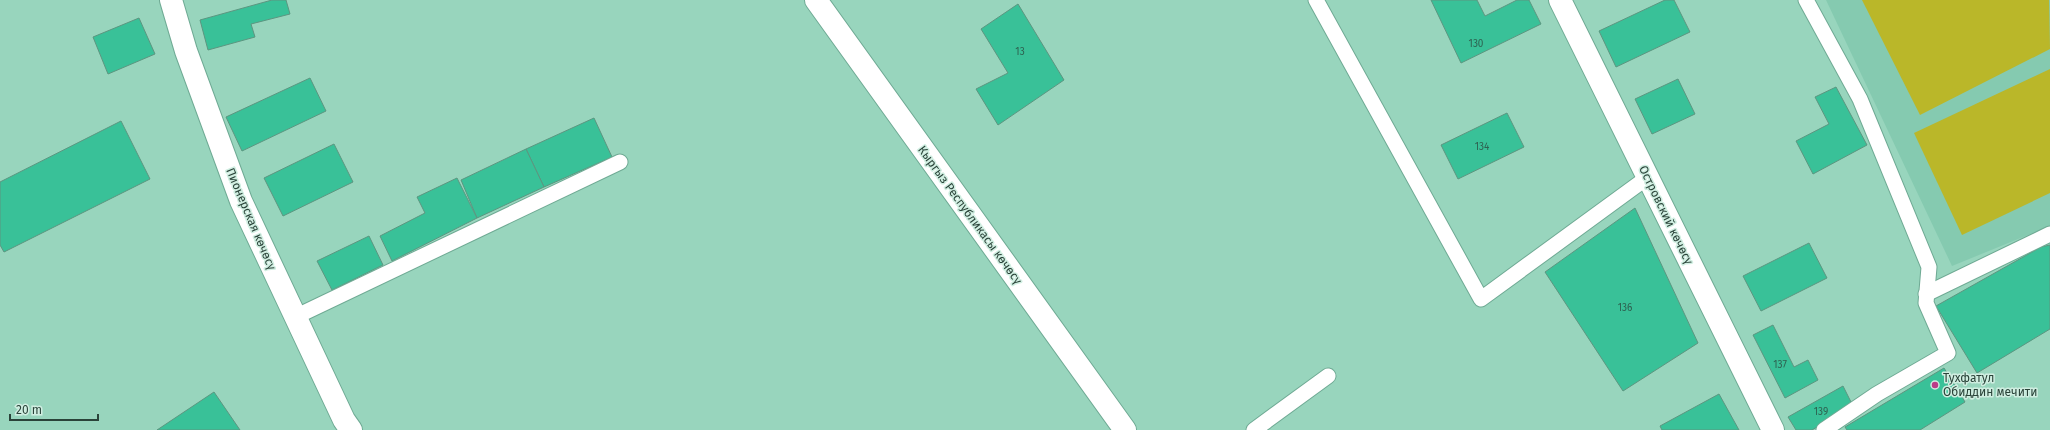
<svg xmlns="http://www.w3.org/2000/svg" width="2050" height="430" font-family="'Fira Sans',sans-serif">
<rect width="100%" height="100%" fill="#98d5bd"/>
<path fill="#85cab0" d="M1826,0H2050V226L1952,266Z"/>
<g fill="#bab729">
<path d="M1862,0H2049L2050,49L1920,115Z"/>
<path d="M2050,69V193L1962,235L1914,133Z"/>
</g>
<g fill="#39c198" stroke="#5c9680">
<path d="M272,0H286L290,14L251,24L255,37L208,50L200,20Z"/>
<path d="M1431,0H1477L1485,16L1517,0H1529L1541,24L1461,63Z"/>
<path d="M1665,0H1674L1690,32L1616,67L1599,31Z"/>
<path d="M1018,4L1064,80L998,125L976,89L1008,73L981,29Z"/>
<path d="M139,18L155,54L108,74L93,37Z"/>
<path d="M310,78L326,111L242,151L226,117Z"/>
<path d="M1678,79L1695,114L1652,134L1635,99Z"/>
<path d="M1836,87L1867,145L1813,174L1796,141L1829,124L1815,97Z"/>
<path d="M1507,113L1524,147L1458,179L1441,145Z"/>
<path d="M594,118L612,157L544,187L526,149Z"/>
<path d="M121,121L150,179L4,252L0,245V182Z"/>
<path d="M334,144L353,182L283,216L264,178Z"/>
<path d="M526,149L544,187L477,218L461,180Z"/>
<path d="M457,178L477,218L392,261L380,236L425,213L417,197Z"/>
<path d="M1635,208L1698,343L1623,391L1545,272Z"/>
<path d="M369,236L383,265L332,290L317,261Z"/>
<path d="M1809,243L1827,278L1761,311L1743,276Z"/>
<path d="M2050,245V329L1977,373L1936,306L2041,247Z"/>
<path d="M1773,325L1794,367L1808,360L1818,380L1785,398L1753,335Z"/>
<path d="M1944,368L1965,402L1920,430H1847L1845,427Z"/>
<path d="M1843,386L1853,406L1812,430H1796L1788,417Z"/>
<path d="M214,392L240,430H157Z"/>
<path d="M1719,394L1739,430H1662L1660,426Z"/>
</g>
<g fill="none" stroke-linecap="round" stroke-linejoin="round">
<g stroke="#6faa94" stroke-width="17">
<g id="service">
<path d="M1316,0L1481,299L1648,177"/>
<path d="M1806,0L1860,99L1929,267L1926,303L1948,353L1877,394L1824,430"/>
<path d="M1926,294L2050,234"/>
<path d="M295,317L620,162"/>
<path d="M1254,430L1328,376"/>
</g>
</g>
<g stroke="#6faa94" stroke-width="24">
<g id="minor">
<path d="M171,0L186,51L241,201L344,420L351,430"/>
<path d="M1560,0L1773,430"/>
</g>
</g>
<g stroke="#6faa94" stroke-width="24">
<path id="secondary" d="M816,0L1125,430"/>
</g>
<use href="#service" stroke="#fff" stroke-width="15"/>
<use href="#minor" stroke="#fff" stroke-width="22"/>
<use href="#secondary" stroke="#fff" stroke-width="22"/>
</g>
<circle fill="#bc3c88" stroke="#d0eee1" stroke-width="1.5" cx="1935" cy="385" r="4"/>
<g text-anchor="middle" stroke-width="3" stroke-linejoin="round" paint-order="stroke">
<g font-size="10" fill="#2e6251">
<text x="1476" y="47">130</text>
<text x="1020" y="55">13</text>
<text x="1482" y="150">134</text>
<text x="1625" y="311">136</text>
<text x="1780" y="368">137</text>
<text x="1821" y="415">139</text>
</g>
<g font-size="12" fill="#2a4339" stroke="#d0eee1">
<text transform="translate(970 215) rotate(54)" y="4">Кыргыз Республикасы көчөсү</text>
<text transform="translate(1666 215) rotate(64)" y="4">Островский көчөсү</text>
<text transform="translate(251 219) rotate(67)" y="4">Пионерская көчөсү</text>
</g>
<g font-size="12" fill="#2a4339" stroke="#d0eee1" text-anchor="start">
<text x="1943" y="382">Тухфатул<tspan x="1943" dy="14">Обиддин мечити</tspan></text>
</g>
</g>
<path d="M10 414v6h88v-6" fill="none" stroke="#2a4339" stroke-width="2"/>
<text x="16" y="414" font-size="12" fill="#2a4339" stroke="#d0eee1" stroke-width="3" paint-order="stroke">20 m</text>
</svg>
